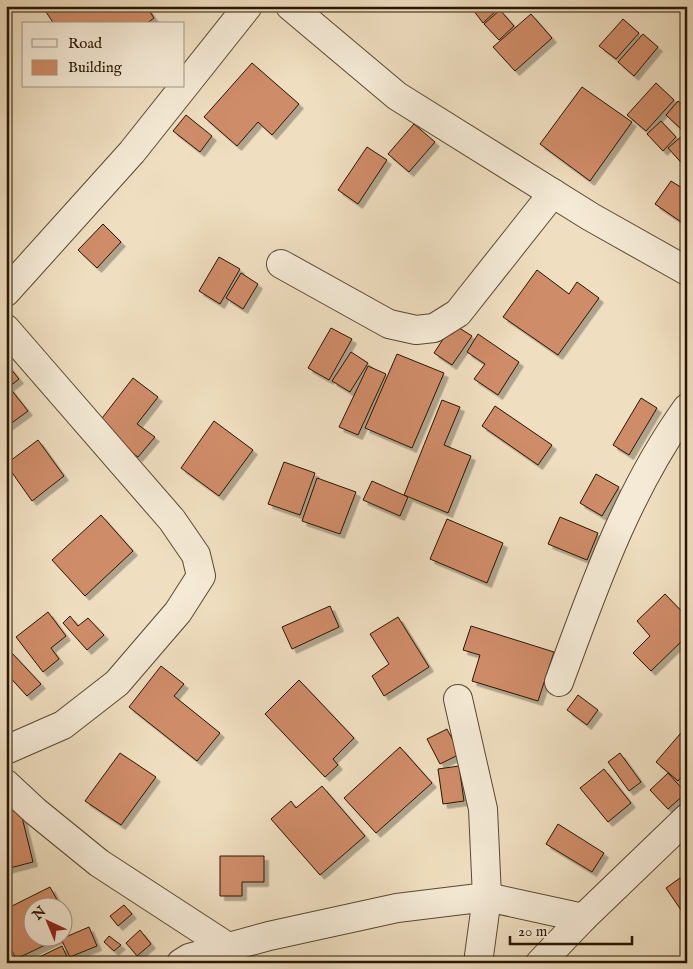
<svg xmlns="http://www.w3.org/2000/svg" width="693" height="969" font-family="'IM FELL English',serif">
<defs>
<filter id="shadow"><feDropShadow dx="4.5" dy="4.5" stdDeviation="0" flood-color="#0004"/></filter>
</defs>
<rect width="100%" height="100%" fill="#efdec0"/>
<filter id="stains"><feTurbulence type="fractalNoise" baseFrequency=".004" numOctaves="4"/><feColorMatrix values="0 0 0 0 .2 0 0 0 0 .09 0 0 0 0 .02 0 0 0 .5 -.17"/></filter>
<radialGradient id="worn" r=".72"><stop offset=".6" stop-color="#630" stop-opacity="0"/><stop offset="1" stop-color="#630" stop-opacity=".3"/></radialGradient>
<g fill="#cf8c68" stroke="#281600" filter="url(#shadow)">
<path d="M55,6H146L154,18L146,24H54L46,12Z"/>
<path d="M470,6H496L498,9L483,23Z"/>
<path d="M500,10L514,26L499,40L484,24Z"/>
<path d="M531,14L552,38L515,71L493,47Z"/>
<path d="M623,19L639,33L616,59L599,46Z"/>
<path d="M643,34L658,47L634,76L618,62Z"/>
<path d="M252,63L299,104L272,135L258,122L237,146L204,117Z"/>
<path d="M656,83L674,100L646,131L627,115Z"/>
<path d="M582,87L632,122L590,181L540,144Z"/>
<path d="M678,101L687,109V127L683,131L666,115Z"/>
<path d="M186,115L212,136L200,152L173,131Z"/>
<path d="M661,121L676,137L663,151L647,134Z"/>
<path d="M414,124L435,142L409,172L388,154Z"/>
<path d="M683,135L687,139V169L668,148Z"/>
<path d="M367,147L387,160L358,204L338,190Z"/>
<path d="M671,181L687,191V226L655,204Z"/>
<path d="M103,224L121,242L97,268L78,250Z"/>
<path d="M219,257L240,269L220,304L199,291Z"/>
<path d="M537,270L569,294L577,282L599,298L558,355L503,317Z"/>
<path d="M241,273L258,284L243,309L226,298Z"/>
<path d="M453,324L472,336L452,365L434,353Z"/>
<path d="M331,328L352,339L329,380L308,368Z"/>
<path d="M478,334L519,362L498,395L474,379L485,364L467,352Z"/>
<path d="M351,352L368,363L350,392L332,381Z"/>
<path d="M397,354L444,373L412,448L365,428Z"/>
<path d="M6,363L19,379L9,387L28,411L6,427Z"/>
<path d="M368,366L386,374L358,435L339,427Z"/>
<path d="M133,378L158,397L137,424L155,437L138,457L96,426Z"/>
<path d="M641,398L657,408L629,455L613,445Z"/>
<path d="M442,400L460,407L444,445L471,456L448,513L404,495Z"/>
<path d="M495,406L552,445L538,465L482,426Z"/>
<path d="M214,421L253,450L219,496L181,468Z"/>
<path d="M38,440L64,476L32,501L6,464Z"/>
<path d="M284,462L315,473L300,515L268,504Z"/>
<path d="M596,474L619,487L602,516L580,503Z"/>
<path d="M317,478L356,492L340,534L302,521Z"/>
<path d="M372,481L408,497L400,516L363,500Z"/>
<path d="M101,515L133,551L85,596L52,560Z"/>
<path d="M560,517L598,533L587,560L548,544Z"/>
<path d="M447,519L503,543L487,583L430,559Z"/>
<path d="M665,594L687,617V636L651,671L633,653L650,636L637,621Z"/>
<path d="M330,606L339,627L292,649L282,627Z"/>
<path d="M48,612L66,636L51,648L59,659L43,672L16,637Z"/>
<path d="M70,616L78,626L88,618L104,635L87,650L63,623Z"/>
<path d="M398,617L429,667L384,696L372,676L389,664L370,634Z"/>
<path d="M471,626L554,652L538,701L472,681L480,655L463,650Z"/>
<path d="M11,652L41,684L27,696L6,673V657Z"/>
<path d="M161,666L184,684L174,696L220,733L197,761L129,707Z"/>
<path d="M299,680L354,738L333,759L338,765L325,777L265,714Z"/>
<path d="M578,695L598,710L587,725L567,710Z"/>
<path d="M686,727L687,771L678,781L656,762Z"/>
<path d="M447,729L460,754L440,764L427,739Z"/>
<path d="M400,747L432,783L376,833L344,798Z"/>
<path d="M120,753L156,777L121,825L85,801Z"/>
<path d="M620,753L641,782L629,791L608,762Z"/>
<path d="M459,766L464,801L443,804L438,769Z"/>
<path d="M604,769L631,803L608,822L580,788Z"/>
<path d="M668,773L686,793L668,809L650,790Z"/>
<path d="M322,786L365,836L320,875L271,819L291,801L296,808Z"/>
<path d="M19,805L33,862L6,869V808Z"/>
<path d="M558,824L604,853L592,872L546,844Z"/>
<path d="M220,856H264V882H242V896H220Z"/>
<path d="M680,878L687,888V911L683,913L666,888Z"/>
<path d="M50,887L60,905L32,906V936H62V933L64,936L16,959L6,939V909Z"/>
<path d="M124,905L132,914L118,926L110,916Z"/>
<path d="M89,927L97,946L70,957L61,939Z"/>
<path d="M140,930L151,944L137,956L126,943Z"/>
<path d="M109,936L121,945L114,951L104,942Z"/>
<path d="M62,946L70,963H27Z"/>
</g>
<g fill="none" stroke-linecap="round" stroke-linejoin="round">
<g stroke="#5a4830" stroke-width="30">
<g id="minor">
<path d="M290,6L397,96L591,217L687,271"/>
<path d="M281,264L389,324L416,330L434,328L458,313L553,193"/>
<path d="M6,292L132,152L248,6"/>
<path d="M6,329L172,520L196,555L201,576L178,612L117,683L63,725L6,750"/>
<path d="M559,682C594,587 627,491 687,408"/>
<path d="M458,699L483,809L487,897L478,963"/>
<path d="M6,784L35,811L99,863L228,947"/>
<path d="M181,963L189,958L269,936L397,908L487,897L583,918"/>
<path d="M540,963L583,918L687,818"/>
</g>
</g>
<use href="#minor" stroke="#f5ead6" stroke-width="28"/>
</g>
<rect width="693" height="969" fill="none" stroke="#efdec0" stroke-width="25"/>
<rect x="8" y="8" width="678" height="954" fill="none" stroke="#281600" stroke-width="2.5"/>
<rect x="12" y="12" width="668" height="944" fill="none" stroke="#281600"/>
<rect x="22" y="22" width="162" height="65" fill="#f5ead6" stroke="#a39580"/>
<rect x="32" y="39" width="25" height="8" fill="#f5ead6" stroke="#a39580"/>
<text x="68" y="48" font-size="15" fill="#281600">Road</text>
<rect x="32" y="60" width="25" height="15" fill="#cf8c68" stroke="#a39580"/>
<text x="68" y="72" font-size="15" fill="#281600">Building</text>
<g transform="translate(48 922) rotate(316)"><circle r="24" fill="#f5ead6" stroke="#a39580"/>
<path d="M0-4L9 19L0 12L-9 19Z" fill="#8f2418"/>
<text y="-8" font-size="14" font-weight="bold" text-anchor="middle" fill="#281600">N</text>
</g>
<path d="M510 936v8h122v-8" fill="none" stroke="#281600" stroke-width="2.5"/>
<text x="518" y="936" font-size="15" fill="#281600" stroke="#f5ead6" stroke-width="4" paint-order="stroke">20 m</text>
<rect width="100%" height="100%" filter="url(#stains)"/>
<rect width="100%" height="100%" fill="url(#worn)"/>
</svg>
